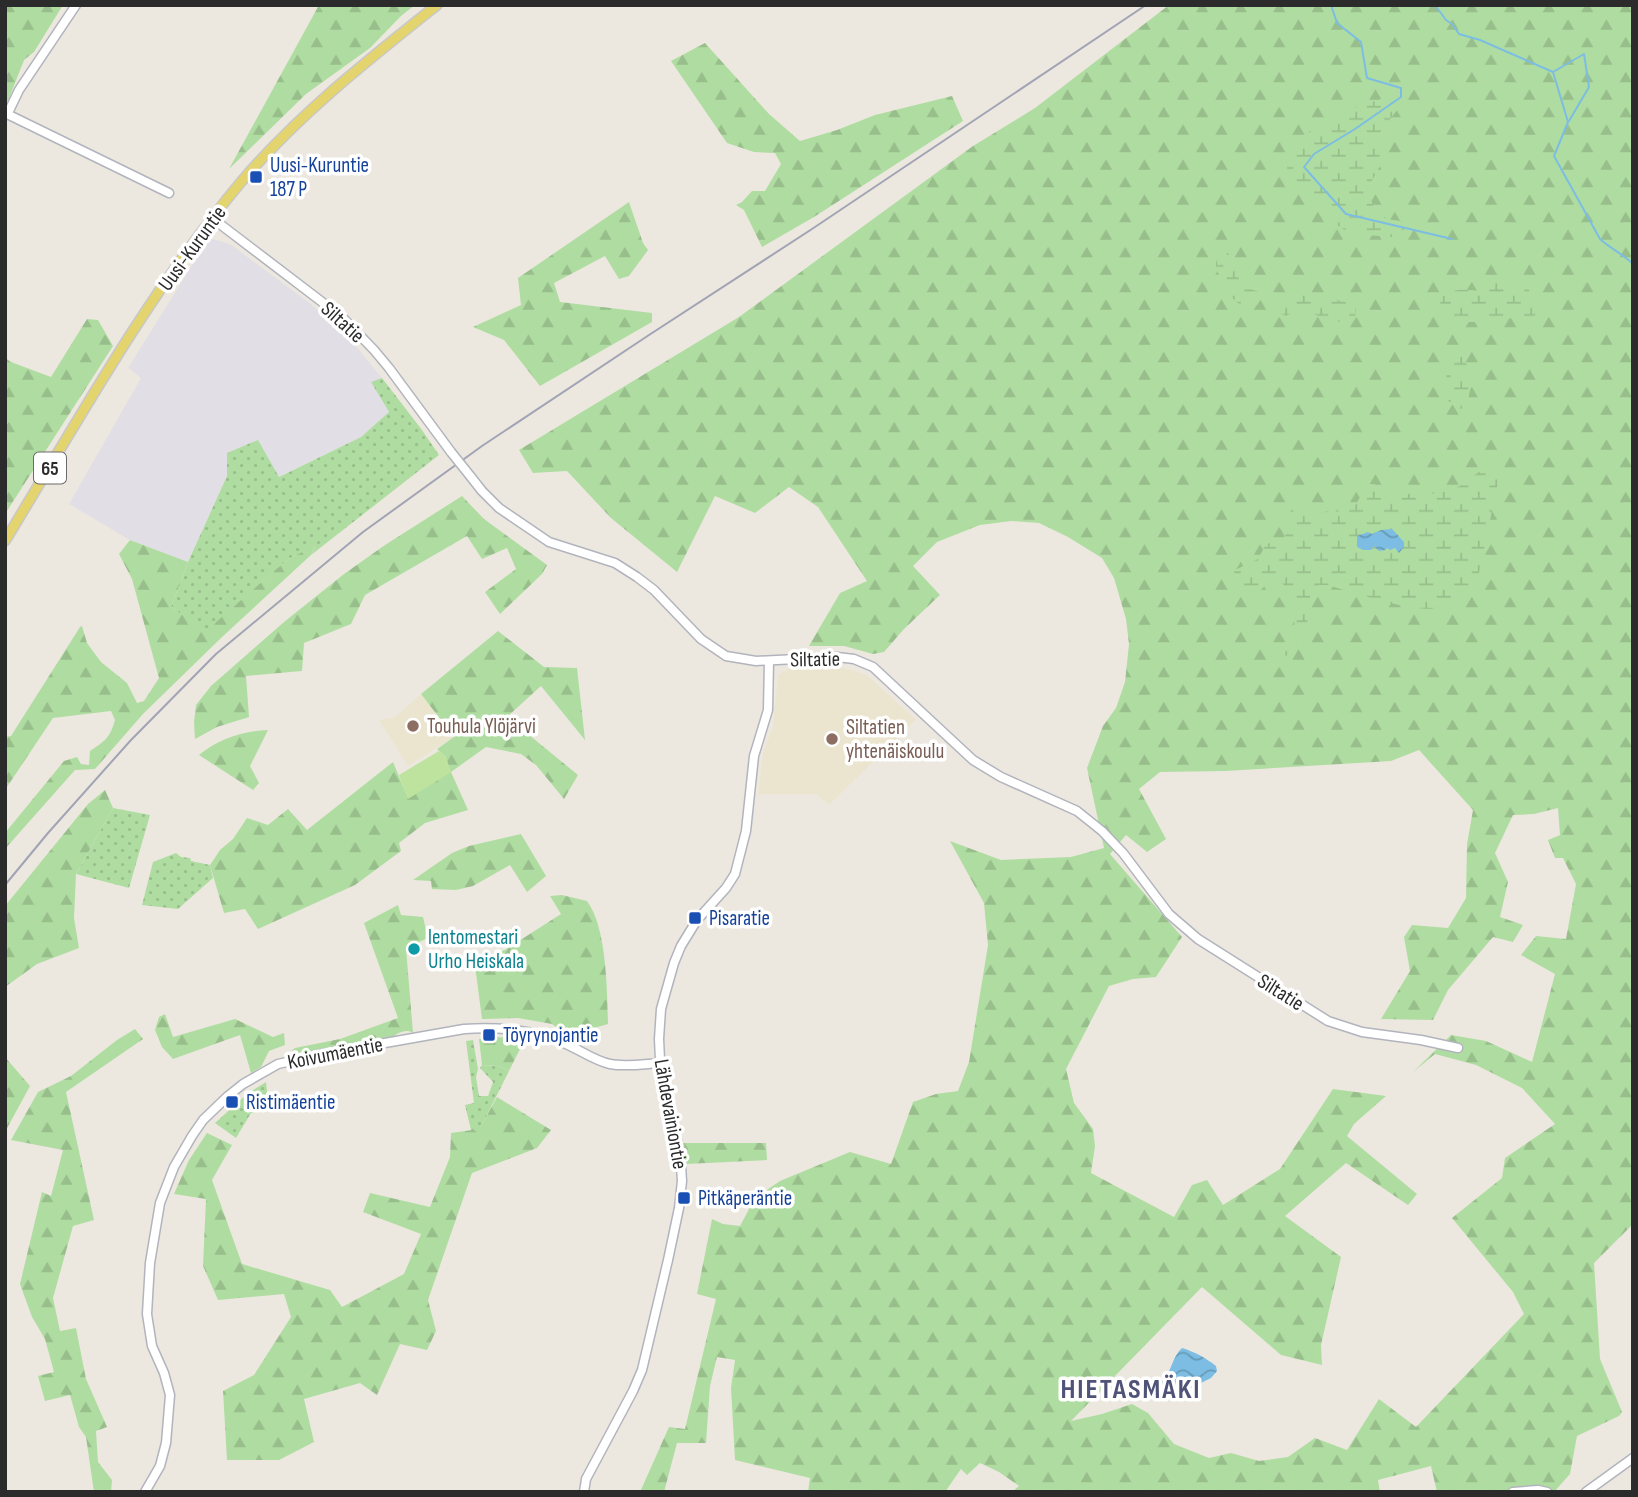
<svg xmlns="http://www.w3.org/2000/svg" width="1638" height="1497" font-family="'Sofia Sans Condensed',sans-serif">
<defs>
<pattern id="grass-dots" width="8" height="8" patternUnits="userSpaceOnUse" patternTransform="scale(1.75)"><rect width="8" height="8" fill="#afdda1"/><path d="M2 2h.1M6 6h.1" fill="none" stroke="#97be8b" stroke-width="1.8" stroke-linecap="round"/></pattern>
<pattern id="forest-firs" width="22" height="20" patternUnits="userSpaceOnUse" patternTransform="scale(1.75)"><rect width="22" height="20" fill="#afdda1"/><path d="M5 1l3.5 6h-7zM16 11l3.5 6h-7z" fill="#97be8b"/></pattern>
<pattern id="wetland-marsh" width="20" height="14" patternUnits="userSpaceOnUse" patternTransform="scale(1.75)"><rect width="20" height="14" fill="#afdda1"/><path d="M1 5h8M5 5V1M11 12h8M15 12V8" fill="none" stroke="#97be8b"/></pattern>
<pattern id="water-waves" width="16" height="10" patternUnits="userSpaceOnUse" patternTransform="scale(1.75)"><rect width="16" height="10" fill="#7dbde3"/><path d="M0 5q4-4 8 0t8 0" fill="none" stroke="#679ab8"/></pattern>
</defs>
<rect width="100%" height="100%" fill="#ece8df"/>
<path fill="#e1dfe5" d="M209,238L230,244L311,304L353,342L382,378L372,383L389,412L361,437L278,477L227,476L188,562L130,540L69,504L141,378L128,368Z"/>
<g fill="#ebe5d0">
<path d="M818,668H843L856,671L868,676L916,720L829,805L816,794H758L763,753L773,726L778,676L782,672L789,669Z"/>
<path d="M421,694L454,737L408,766L379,720L395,717Z"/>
</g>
<g fill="url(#grass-dots)">
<path d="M382,378L422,430L439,455L311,555L315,547L288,559L206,632L171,607L188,562L227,476V453L258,440L279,477L361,437L389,412L371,382Z"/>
<path d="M113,808L150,815L129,888L76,874Z"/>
<path d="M176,853L181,857L190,858L191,861L210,865L213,878L178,909L142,905L153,862Z"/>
<path d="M473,1040L478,1069L476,1077L479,1096H488L493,1082L480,1068L482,1065L498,1066L509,1071L478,1133L471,1130L465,1105L474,1103L466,1041Z"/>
<path d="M266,1082L269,1110L251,1113L236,1138L215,1123L247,1094Z"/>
</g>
<g fill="url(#forest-firs)" fill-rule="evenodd">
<path d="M5,5H63L34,52L24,60L8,101L5,100Z"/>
<path d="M319,5H415L401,16L370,48L306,94L229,169Z"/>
<path d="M1169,5H1633V1224L1594,1263L1600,1359L1622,1412L1619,1416L1577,1436L1570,1474L1554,1492H1437L1431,1466L1378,1480L1380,1492H1012L1019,1486L999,1472L980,1463L967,1475L961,1469L945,1492H808L810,1478L735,1460L731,1388L735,1360L717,1357L710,1386L706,1443H677L664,1492H640L669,1427L685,1429L716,1299L697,1294L712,1219L723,1224L740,1226L755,1198L780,1181L850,1152L891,1164L913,1102L936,1094L958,1091L969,1062L988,945L984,903L950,841L1001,860L1071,857L1104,848L1087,768L1103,726L1116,708L1125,682L1129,644L1126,619L1114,578L1102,558L1068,537L1039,523L1011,521L980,525L937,542L913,566L940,595L904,629L884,652L873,654L844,646H809L840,593L867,581L818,507L789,487L755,513L715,496L677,572L611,518L567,471L533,473L519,450L739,317L973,146L1035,108ZM1419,750L1473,810L1467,844L1466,898L1448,928L1412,925L1404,937L1410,971L1381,1019L1433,1020L1448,990L1493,937L1513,942L1523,925L1500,917L1508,882L1495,853L1513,815L1534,814L1558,808L1560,835L1548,840L1555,858H1563L1576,884L1566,939L1536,936L1521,955L1555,974L1532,1062L1486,1041L1451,1035L1413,1072L1435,1054L1476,1065L1522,1088L1555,1124L1505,1158L1502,1178L1452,1218L1513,1292L1524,1314L1416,1427L1379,1399L1347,1450L1315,1438L1288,1457L1259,1461L1231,1453L1209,1458L1174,1444L1148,1413L1132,1404L1102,1414L1071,1421L1202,1287L1281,1355L1322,1365L1321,1345L1341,1257L1285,1216L1346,1163L1408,1205L1417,1194L1347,1136L1354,1124L1386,1096L1333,1089L1280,1169L1223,1205L1207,1180L1192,1185L1174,1217L1091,1173L1095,1146L1093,1129L1074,1103L1066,1069L1109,986L1133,979L1156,977L1182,937L1110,854L1126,835L1147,852L1166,839L1139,789L1160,772L1225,771L1391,761Z"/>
<path d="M705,43L769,114L800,141L837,130L875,115L952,96L963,121L814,217L762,247L744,210L736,205L742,202L752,191H765L781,164L775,153L754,152L727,143L671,61Z"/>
<path d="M629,202L643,243L648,250L629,276L619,279L605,256L554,283L560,302L652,313V322L540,386L504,340L473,327L521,305L518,278Z"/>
<path d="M87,319L98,320L113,346L5,514V358L11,362L51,377Z"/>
<path d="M462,496L484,519L547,565L542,574L500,614L485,592L516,569L507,548L482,559L467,536L365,595L351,624L304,643L302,671L246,676L249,717L217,727L195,739L194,722L196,705L211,686L284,622L344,574L385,545Z"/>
<path d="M130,540L188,562L171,607L206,631L288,559L315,546L311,555L221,638L143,714L95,769L75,770L5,849V833L64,761L77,757L81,764L89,765L90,751C105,741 110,738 115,720L111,711L53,718L5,790V737L11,736L80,627L82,626L87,643L101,662L127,683L137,703L144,701L159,678L132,579L119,554Z"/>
<path d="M498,631L544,667L577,668L585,740L541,686L507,717L578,775L564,799L536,765L521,754L486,747L451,772L468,810L425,823L399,843L401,851L355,885L258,929L245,909L224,913L210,865L220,850L233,839L247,818L268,825L288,809L307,830L393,762L408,798L446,757L437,749L454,737L421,694Z"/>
<path d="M268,730L250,766L259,783L253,790L199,755C218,739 243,731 268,730Z"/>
<path d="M105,790L113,808L76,874L74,918L79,948L37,964L5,987V906L88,804Z"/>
<path d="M521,834L546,876L527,892L510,865L473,886L456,890L432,889L431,881L413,880L452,853L469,846Z"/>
<path d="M562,895L587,901C607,928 607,990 608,1024L587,1030L579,1044L552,1024L518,1018L482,1019L474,958L505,950L561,914L550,896Z"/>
<path d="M398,905L401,915L423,917L428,938L406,948L413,1033C407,1029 399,1032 394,1036L291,1055V1051L295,1048L340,1039L398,1018L364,923Z"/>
<path d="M165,1014L173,1037L235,1019L273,1037L284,1033L285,1045L269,1051L261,1067L251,1073L240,1035L173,1059L162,1047L155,1030L159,1017Z"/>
<path d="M135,1029L143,1039L66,1092L94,1220L73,1226L53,1298L60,1331L76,1328L86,1379L107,1427L96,1431L98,1462L112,1480L111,1492H94L86,1437L79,1427L70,1395L45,1401L38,1376L54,1372L45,1339L32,1317L20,1284L42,1192L51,1196L63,1150L11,1140L38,1092L71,1076L117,1040Z"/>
<path d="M497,1037L525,1039L509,1071L498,1066L482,1065L479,1039Z"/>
<path d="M5,1057L30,1086L5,1132Z"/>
<path d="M497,1097L551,1130L537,1148L472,1173L428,1300L436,1331L427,1350L400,1344L377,1395L360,1383L304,1399L314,1442L279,1460H227L223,1391L254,1375L291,1317L284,1294L218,1300L203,1266L206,1199L174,1194L189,1160L207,1133L232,1145L212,1180L242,1264L330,1290L342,1307L404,1274L421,1234L363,1212L370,1193L430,1207L450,1157L451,1133L472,1130L478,1132Z"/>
<path d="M684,1143H766L767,1160L686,1164Z"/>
</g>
<g fill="url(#wetland-marsh)">
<path d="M1387,97L1399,98L1402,101C1397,114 1383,123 1382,137L1376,142L1380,158V166L1369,186V196L1374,207L1387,219L1400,221L1404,230C1397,239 1390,237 1380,236C1368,235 1354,235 1343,229C1330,222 1321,206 1310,194C1304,187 1291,181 1288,172C1286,167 1288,161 1290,156C1300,124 1358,107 1387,97Z"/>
<path d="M1227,252C1237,262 1234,282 1249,289C1253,290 1257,291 1261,292V299L1257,305C1252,306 1245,306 1240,304C1230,300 1217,275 1216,265C1216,260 1218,258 1220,254Z"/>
<path d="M1490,281L1511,282L1527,286L1539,311L1533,317L1501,319L1497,316L1494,319H1480L1475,322H1451L1443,319L1439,312L1441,297C1460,285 1465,292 1484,290Z"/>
<path d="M1307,293L1331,300L1353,302L1356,306L1355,319C1336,327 1321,316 1304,310H1298L1286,316L1279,313L1276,308L1280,297Z"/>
<path d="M1458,355L1464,357C1470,371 1475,399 1461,409L1449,403L1446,387L1447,361Z"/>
<path d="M1483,470C1492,470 1495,474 1498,482L1479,573L1476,580C1465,589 1453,601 1440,607C1423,616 1349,591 1327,585H1319L1313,589L1310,593V615L1295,650L1292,654L1285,656L1280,653L1279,646C1283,643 1290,640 1293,635C1296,631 1294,623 1294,618C1294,601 1292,586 1274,579C1259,588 1262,596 1241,593C1233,584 1231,581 1235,570L1258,559L1266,544C1305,536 1276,521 1295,507L1304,513L1312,514L1329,511L1344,512L1356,504L1368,484C1380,483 1387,492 1399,493C1418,496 1442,495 1460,486C1469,482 1474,473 1483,470Z"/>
</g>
<path fill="#bee39e" d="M439,751L446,757L451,772L408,799L399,775Z"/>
<g fill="url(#water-waves)">
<path d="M1392,529L1404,542V547L1399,553L1395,548L1390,550L1387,548L1385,550L1379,551L1374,546L1371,550H1363L1357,547V536L1368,532L1372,534L1381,530Z"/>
<path d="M1182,1348C1195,1352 1206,1358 1216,1366L1217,1371L1211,1378L1191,1388L1184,1378L1182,1379L1185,1390L1180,1393L1179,1397L1163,1400L1156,1394L1155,1388C1158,1386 1161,1383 1164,1380C1172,1370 1172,1357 1182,1348Z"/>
</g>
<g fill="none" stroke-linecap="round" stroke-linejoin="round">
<g stroke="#7dbde3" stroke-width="2">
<path d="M1331,5L1337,23L1361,42L1367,78L1401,88V97L1355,129L1314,154L1304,167L1346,214L1452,239"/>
<path d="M1435,5L1446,20L1452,24L1459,34L1480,40L1553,72L1568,122L1554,156L1600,239C1611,249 1623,254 1633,264"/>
<path d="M1553,72L1584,54L1589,87L1569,121"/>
</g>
<g stroke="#b2b4bd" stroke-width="11">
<g id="secondary">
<path d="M5,113L169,193"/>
<path d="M8,113L19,90L76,5"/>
<path d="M212,218L343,318L374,350L389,368L451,452"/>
<path d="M471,477L482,491L499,508L549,542L615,563L637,577L654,590L701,639L726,656L756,661L837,657L854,659L873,667L973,760L1001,777L1077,811L1102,831L1123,853L1169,914L1198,939L1328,1021L1362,1032L1421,1040L1458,1048"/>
<path d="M145,1492L160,1466L166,1443L170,1395L164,1373L152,1346L147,1314L150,1263L160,1203L174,1167L192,1136L203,1120L228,1096L243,1084L278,1064L317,1055L464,1029C499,1027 533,1029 566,1044C580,1050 595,1061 610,1064C626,1067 644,1064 660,1063"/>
<path d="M584,1492L586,1479L633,1391L642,1370L668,1260L679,1208L682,1181L680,1151L667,1107L661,1081L659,1039L661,1009L674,963L681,946L697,920L726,888L735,874L746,831L754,756L768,710L769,661"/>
<path d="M1513,1492L1538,1490L1547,1492"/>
<path d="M1586,1492L1633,1458"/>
</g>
</g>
<g stroke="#c8c8c8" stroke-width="12">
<path id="primary" d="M5,541C79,419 149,292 241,182C298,115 368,60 437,5"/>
</g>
<use href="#secondary" stroke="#fff" stroke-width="8"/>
<use href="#primary" stroke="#e3d46d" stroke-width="9"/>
<path stroke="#a2a3b4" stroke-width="2" d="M5,885L48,833L131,740L216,654L363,532L482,446L649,335L812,229L1146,5"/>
<g stroke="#b2b4bd" stroke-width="11" stroke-linecap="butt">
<path id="secondary-bridge" d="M451,452L471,477"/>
</g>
<use href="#secondary-bridge" stroke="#fff" stroke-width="8"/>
</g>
<g fill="#1a4fb4" stroke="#fff" stroke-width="2.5">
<rect x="249" y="170" width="14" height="14" rx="3.5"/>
<rect x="688" y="911" width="14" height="14" rx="3.5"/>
<rect x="482" y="1028" width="14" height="14" rx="3.5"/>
<rect x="225" y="1095" width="14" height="14" rx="3.5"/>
<rect x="677" y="1191" width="14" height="14" rx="3.5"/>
</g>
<g fill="#8d6e63" stroke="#fff" stroke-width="2.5">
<circle cx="413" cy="726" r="7"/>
<circle cx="832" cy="739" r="7"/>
</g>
<circle fill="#0f9aa8" stroke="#fff" stroke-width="2.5" cx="414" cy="949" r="7"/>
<g text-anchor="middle" stroke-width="7" stroke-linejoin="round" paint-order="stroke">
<rect fill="#fff" stroke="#6b6b6b" stroke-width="2" x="34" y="452.5" width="32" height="31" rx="5"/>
<g font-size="19" font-weight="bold" fill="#2b2b2b">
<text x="50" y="475">65</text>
</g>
<g font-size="21" fill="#164399" stroke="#fff" text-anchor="start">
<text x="270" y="172">Uusi-Kuruntie<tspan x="270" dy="24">187 P</tspan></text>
<text x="709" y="925">Pisaratie</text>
<text x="503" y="1042">Töyrynojantie</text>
<text x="246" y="1109">Ristimäentie</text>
<text x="698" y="1205">Pitkäperäntie</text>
</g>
<g font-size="21" fill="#2b2b2b" stroke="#fff">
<text transform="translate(192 248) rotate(-54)" y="7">Uusi-Kuruntie</text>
<text transform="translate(343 322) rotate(42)" y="7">Siltatie</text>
<text transform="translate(815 659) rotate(-1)" y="7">Siltatie</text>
<text transform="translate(1281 992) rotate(32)" y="7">Siltatie</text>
<text transform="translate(335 1053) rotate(-11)" y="7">Koivumäentie</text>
<text transform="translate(671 1114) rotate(80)" y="7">Lähdevainiontie</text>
</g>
<g font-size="21" fill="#785e54" stroke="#fff" text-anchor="start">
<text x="427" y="733">Touhula Ylöjärvi</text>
<text x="846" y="734">Siltatien<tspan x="846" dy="24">yhtenäiskoulu</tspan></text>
</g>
<g font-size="21" fill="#0d838f" stroke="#fff" text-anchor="start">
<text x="428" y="944">lentomestari<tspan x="428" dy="24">Urho Heiskala</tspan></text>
</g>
<g font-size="28" font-weight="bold" letter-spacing="2" fill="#505378" stroke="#fff">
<text x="1131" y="1398">HIETASMÄKI</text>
</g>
</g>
<rect width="1638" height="1497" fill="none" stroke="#2b2b2b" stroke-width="14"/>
</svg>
